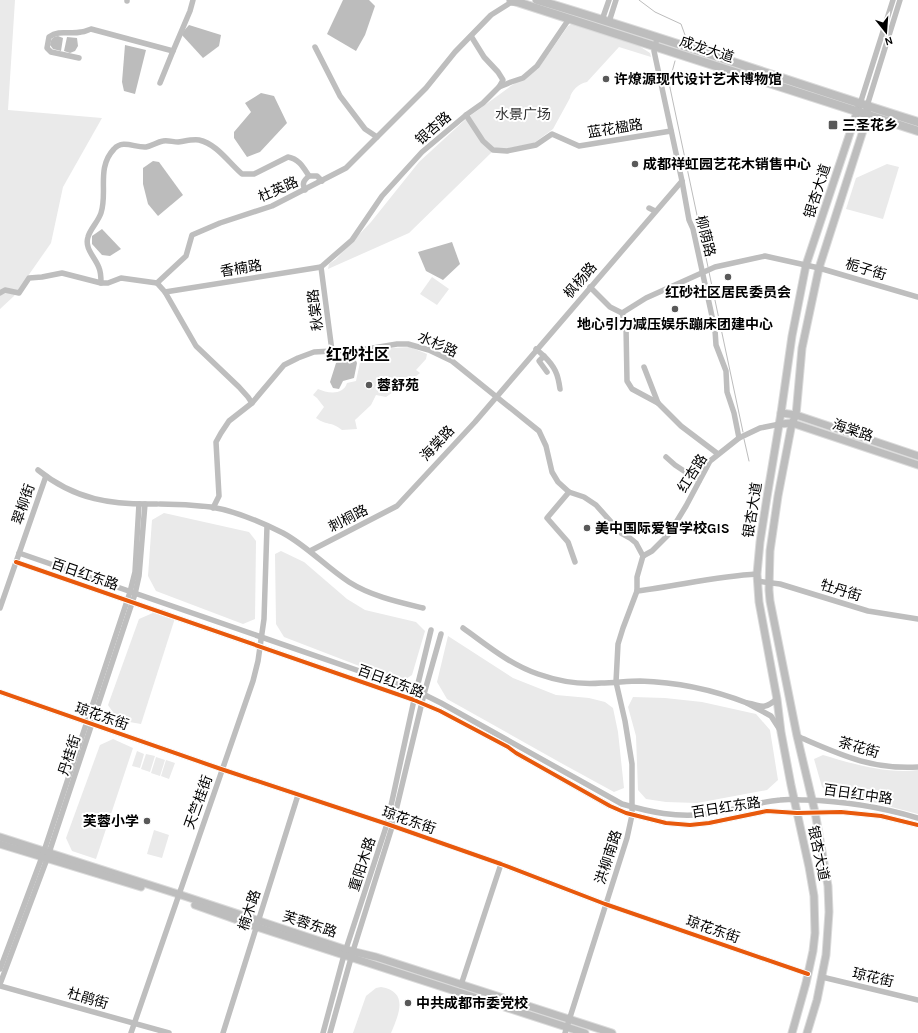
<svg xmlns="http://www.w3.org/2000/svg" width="918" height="1033" font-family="Karla,'Noto Sans SC',sans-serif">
<rect width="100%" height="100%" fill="#fff"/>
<g fill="#eaeaea">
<path d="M0,0H15L8,110L102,118L63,187L51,243L14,296L0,309Z"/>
<path d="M572,24L636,44L650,53L651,57L619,47L587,82C579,83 571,91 570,98L553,129L534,143L492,152L409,233L328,269L329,264L336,259L371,222L419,162L467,118L515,83L538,69L568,26Z"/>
<path d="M887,164L899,167L883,219L846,209L856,178Z"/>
<path d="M432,277L449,289L437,305L420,294Z"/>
<path d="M410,347L427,354L426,359L416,370L420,373L410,381L402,379L393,392L386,397L376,395L371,405L355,420L357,429L342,430C331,421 327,426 316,418L324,407L317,398L313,395L318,389C327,393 343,396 347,383L356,381L362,353L392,348Z"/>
<path d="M164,513L249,532L256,541L255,619L243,624L156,591L148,576L152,520Z"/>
<path d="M281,551L304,562L347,599L365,610L416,622L425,631L412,675L401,682L284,637L276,624L275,554Z"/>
<path d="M162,609L176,615L141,724L118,720L108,705L139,619Z"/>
<path d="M448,636L513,678L556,695L589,698L605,702L613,708L618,732L624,788L614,792L561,763L447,699L437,682Z"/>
<path d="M633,697L665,698L702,702L756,714L770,730L778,780L767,790L697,803L666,802L646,799L638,790L636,736L628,707Z"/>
<path d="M113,739L133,748L96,859L72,851L66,838L100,745Z"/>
<path d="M137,751L144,754L140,768L132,766Z"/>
<path d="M146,754L155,756L150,772L141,769Z"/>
<path d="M823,755C853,764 887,774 918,770V814L846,795L831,793L822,787L814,759Z"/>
<path d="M156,757L165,760L160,776L151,773Z"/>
<path d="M166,760L175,763L169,779L161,776Z"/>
<path d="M154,830L169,835L162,858L147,854Z"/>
<path d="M381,987C410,992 398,1016 391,1033H353L366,996L376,988Z"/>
</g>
<g fill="#bcbcbc">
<path d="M343,0H369L375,6L365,35L356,51L327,34Z"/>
<path d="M189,25L221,35L219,46L203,58L181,34Z"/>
<path d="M58,36L63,38L61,51L53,49L50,45C51,39 52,37 58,36Z"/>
<path d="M67,37L77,38L78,46L75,51L70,53L64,51Z"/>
<path d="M125,45L146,50L135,94L124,91L122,82Z"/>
<path d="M261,93L274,96L287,123L260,152L247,157L234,138V132L251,112L245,103Z"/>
<path d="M153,161L159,162L183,195L158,216L148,204L143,184V168Z"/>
<path d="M102,229L121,249L110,256L102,255L92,244V236Z"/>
<path d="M452,242L460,264L443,280L426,271L418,252Z"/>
<path d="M341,358H355L357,363L354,378L343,381L339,389L333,388L330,382L336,363Z"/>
</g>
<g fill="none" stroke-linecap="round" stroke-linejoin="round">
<g stroke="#bcbcbc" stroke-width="1">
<path d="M639,0L655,12L681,24L685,35L683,39"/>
<path d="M675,61L669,83L708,267"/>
<path d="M709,272L743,432"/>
<path d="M744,439L749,461"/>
</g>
<g stroke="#dbdbdb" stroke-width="9">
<g id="major">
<path d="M781,413L796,415L918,456"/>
<path d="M780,424L792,423L918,465"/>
<path d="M0,837L178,894L347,950L376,957L612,1033"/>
<path d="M0,844L141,887"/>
<path d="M195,905L257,927L585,1033"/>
<path d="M792,1033L806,983L813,951L815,933L814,896L809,867L791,785L781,732L777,699L759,602L757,574L760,542L767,497L781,413L792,336L806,265L859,106"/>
<path d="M807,1033L817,1000L826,955L829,912L828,886L815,812L797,736L770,601L769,590L770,551L778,496L792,423L796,415L802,348L819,268L868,115L867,110"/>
</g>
</g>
<g stroke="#dbdbdb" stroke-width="10">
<g id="highway">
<path d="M511,0L918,131"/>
<path d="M537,0C665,38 791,82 918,122"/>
</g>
</g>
<g stroke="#bebebe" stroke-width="5.5">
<path d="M127,0V1"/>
<path d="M602,20L609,0"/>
<path d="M609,22L616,0"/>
<path d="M471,36L484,57L498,72L503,80L499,87"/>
<path d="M657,38L654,51L682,181L689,220L693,229L715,330L716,345L726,371L727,392L734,413L739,438"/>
<path d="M315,47L340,96L365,129L377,137"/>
<path d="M79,58L51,52L47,48L49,37C60,29 69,35 81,32C85,32 88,30 91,29L173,51L190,11L193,0"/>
<path d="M160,83L173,51"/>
<path d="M860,104L893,0"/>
<path d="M867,106L900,0"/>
<path d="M466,115L483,141L493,150L507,151L536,145L552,134L579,146L671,131"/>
<path d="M305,190C302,184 303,181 309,176H317L322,181"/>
<path d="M649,208L655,211"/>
<path d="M321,267L332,351"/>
<path d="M101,283C101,278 101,272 99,268C96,258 84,249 88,237C90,229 98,222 101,213C108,192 96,168 114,149C123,139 135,148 146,147C152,146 157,142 163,141C168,140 173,142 178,142C185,141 193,139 199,140C217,144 229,163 242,174H254L288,157C299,159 303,167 309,176"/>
<path d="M590,287L610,307L622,313L646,298L715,267L765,256L819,268L918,297"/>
<path d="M165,292L321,267L352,240L382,196L422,152L466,115L483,103L499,87L511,82L523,78L537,66L569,19"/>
<path d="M0,293L5,290L19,293L29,278L42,277L62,273L101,283H108L121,278L157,283"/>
<path d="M622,313L626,326L627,381L632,389L658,403"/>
<path d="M536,349L544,356L539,361L547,372"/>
<path d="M544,356C555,367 558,374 560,389"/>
<path d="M644,367L658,403L681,426L718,454"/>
<path d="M252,403L248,397L239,387L196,346L165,292L157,283L186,256L192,235L220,223L272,206L346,168L426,88L455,52L491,15L510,3H516"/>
<path d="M666,457L675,465L699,481"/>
<path d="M38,470C75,500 112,505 157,504"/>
<path d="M569,492L547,518L568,542L575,562"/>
<path d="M160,504C177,504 194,505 211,507C236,511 261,522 283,533C307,546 326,567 349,582C371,596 398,602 423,608"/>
<path d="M213,508L219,496L216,442L221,433L229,421L252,403L284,365L298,358L314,352L332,351H355L397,344H408L429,350L452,361L539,431L546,446L552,472L558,482L569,492L584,497L596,505L621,533L630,538L636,543L643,556"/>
<path d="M310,551L397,506L475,422L682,181"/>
<path d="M19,553L417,691L441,703L622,804C650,812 677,818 706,814C731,812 755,802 780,800C788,799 797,800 805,800C843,801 881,807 918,818"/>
<path d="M643,556L652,551L669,534L686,506L710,461L739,438L760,428L780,424"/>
<path d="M16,562L414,700L440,711L508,747L516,753L610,806L626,813L666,823L690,825L709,823L767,811L797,813L841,812L881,816L918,825"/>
<path d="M757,581L780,584L868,611L918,619"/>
<path d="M637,591C678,586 717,576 757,574"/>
<path d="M0,608L46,476"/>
<path d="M463,628C487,645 509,664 538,674C558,681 579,685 601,683C614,683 627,681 640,681C679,682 711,689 747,703"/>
<path d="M0,692L221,769L387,824L501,864L605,904L808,974"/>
<path d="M777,699C762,711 762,705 747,703L771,716L780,730"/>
<path d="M797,736C839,754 871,770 918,767"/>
<path d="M0,969L42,857L130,592L135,572L139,504"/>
<path d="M822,977L918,1000"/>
<path d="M0,984L47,859L135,594L139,576L145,504"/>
<path d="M461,985L501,864"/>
<path d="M0,986L169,1033"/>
<path d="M131,1033L253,681L258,661L264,619L267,526"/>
<path d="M223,1033L298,795"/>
<path d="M323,1033L344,955L387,824L414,700L431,630"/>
<path d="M330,1033L353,951L392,827L424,694L441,634"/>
<path d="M565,1033L627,838L632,815V764L625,721L616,682L618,644L623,628L637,591V577L643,556"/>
</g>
<use href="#major" stroke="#bdbdbd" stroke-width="7"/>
<use href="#highway" stroke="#bdbdbd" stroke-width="8"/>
<g stroke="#fff" stroke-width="6">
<g id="cycleway">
<path d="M16,562L414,700L440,711L508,747L516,753L610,806L626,813L666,823L690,825L709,823L767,811L797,813L841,812L881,816L918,825"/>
<path d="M0,692L221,769L387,824L501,864L605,904L808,974"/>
</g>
</g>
<use href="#cycleway" stroke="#e8590c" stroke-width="4"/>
</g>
<g fill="#595959" stroke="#fff" stroke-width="1.5">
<circle cx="606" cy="79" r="4"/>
<rect x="828" y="120" width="10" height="10" rx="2"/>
<circle cx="635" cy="164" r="4"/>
<circle cx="728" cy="277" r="4"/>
<circle cx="675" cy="309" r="4"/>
<circle cx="369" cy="385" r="4"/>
<circle cx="587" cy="528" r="4"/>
<circle cx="147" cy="821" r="4"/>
<circle cx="408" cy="1003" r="4"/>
</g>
<g text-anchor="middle" stroke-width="4" stroke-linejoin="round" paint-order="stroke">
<g font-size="14" fill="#000" stroke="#fff">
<text transform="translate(707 49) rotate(18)" y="5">成龙大道</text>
<text transform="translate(433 128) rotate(-41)" y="5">银杏路</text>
<text transform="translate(615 128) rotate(-9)" y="5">蓝花楹路</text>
<text transform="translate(278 189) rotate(-24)" y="5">杜英路</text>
<text transform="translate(817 191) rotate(-72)" y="5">银杏大道</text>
<text transform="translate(706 236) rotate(76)" y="5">柳荫路</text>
<text transform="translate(241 268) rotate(-9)" y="5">香楠路</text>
<text transform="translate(866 269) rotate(17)" y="5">栀子街</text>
<text transform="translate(580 280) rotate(-49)" y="5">枫杨路</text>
<text transform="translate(315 310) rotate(-97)" y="5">秋棠路</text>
<text transform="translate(438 344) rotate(24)" y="5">水杉路</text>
<text transform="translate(853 430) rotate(18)" y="5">海棠路</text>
<text transform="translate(437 443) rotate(-47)" y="5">海棠路</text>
<text transform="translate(692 473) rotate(-58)" y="5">红杏路</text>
<text transform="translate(23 504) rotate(-71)" y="5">翠柳街</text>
<text transform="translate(752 510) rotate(-81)" y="5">银杏大道</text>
<text transform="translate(348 518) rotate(-27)" y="5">刺桐路</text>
<text transform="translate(85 574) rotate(19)" y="5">百日红东路</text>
<text transform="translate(841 590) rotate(17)" y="5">牡丹街</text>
<text transform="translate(391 681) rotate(20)" y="5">百日红东路</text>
<text transform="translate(102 716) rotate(19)" y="5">琼花东街</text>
<text transform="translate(859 747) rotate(16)" y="5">茶花街</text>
<text transform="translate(69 755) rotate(-72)" y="5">丹桂街</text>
<text transform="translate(858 794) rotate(8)" y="5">百日红中路</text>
<text transform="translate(198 802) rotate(-70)" y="5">天竺桂街</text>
<text transform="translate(726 807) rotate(-9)" y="5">百日红东路</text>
<text transform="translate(409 820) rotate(19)" y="5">琼花东街</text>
<text transform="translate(819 853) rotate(78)" y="5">银杏大道</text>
<text transform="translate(608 857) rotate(-72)" y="5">洪柳南路</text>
<text transform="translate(362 864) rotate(-72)" y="5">重阳木路</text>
<text transform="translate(249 910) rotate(-72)" y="5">楠木路</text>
<text transform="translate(310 924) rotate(18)" y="5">芙蓉东路</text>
<text transform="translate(713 929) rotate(19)" y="5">琼花东街</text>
<text transform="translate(873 977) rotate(13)" y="5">琼花街</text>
<text transform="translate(88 998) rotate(16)" y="5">杜鹃街</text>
</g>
<g font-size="14" font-weight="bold" fill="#000" stroke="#fff" text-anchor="start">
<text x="614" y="84">许燎源现代设计艺术博物馆</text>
<text x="842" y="130">三圣花乡</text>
<text x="643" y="169">成都祥虹园艺花木销售中心</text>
<text x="728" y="297" text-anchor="middle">红砂社区居民委员会</text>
<text x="675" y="329" text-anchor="middle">地心引力减压娱乐蹦床团建中心</text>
<text x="377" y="390">蓉舒苑</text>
<text x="595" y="533">美中国际爱智学校GIS</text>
<text x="139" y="826" text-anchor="end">芙蓉小学</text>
<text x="416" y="1008">中共成都市委党校</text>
</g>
<g font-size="14" fill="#303030" stroke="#fff">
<text x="523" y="119">水景广场</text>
</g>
<g font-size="16" font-weight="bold" fill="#000" stroke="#fff">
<text x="358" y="360">红砂社区</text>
</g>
</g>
<g transform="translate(886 32) rotate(163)" stroke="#ffffff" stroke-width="3" paint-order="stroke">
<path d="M0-3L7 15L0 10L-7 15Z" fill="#000000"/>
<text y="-6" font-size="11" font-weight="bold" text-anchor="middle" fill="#000000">N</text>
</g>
</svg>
